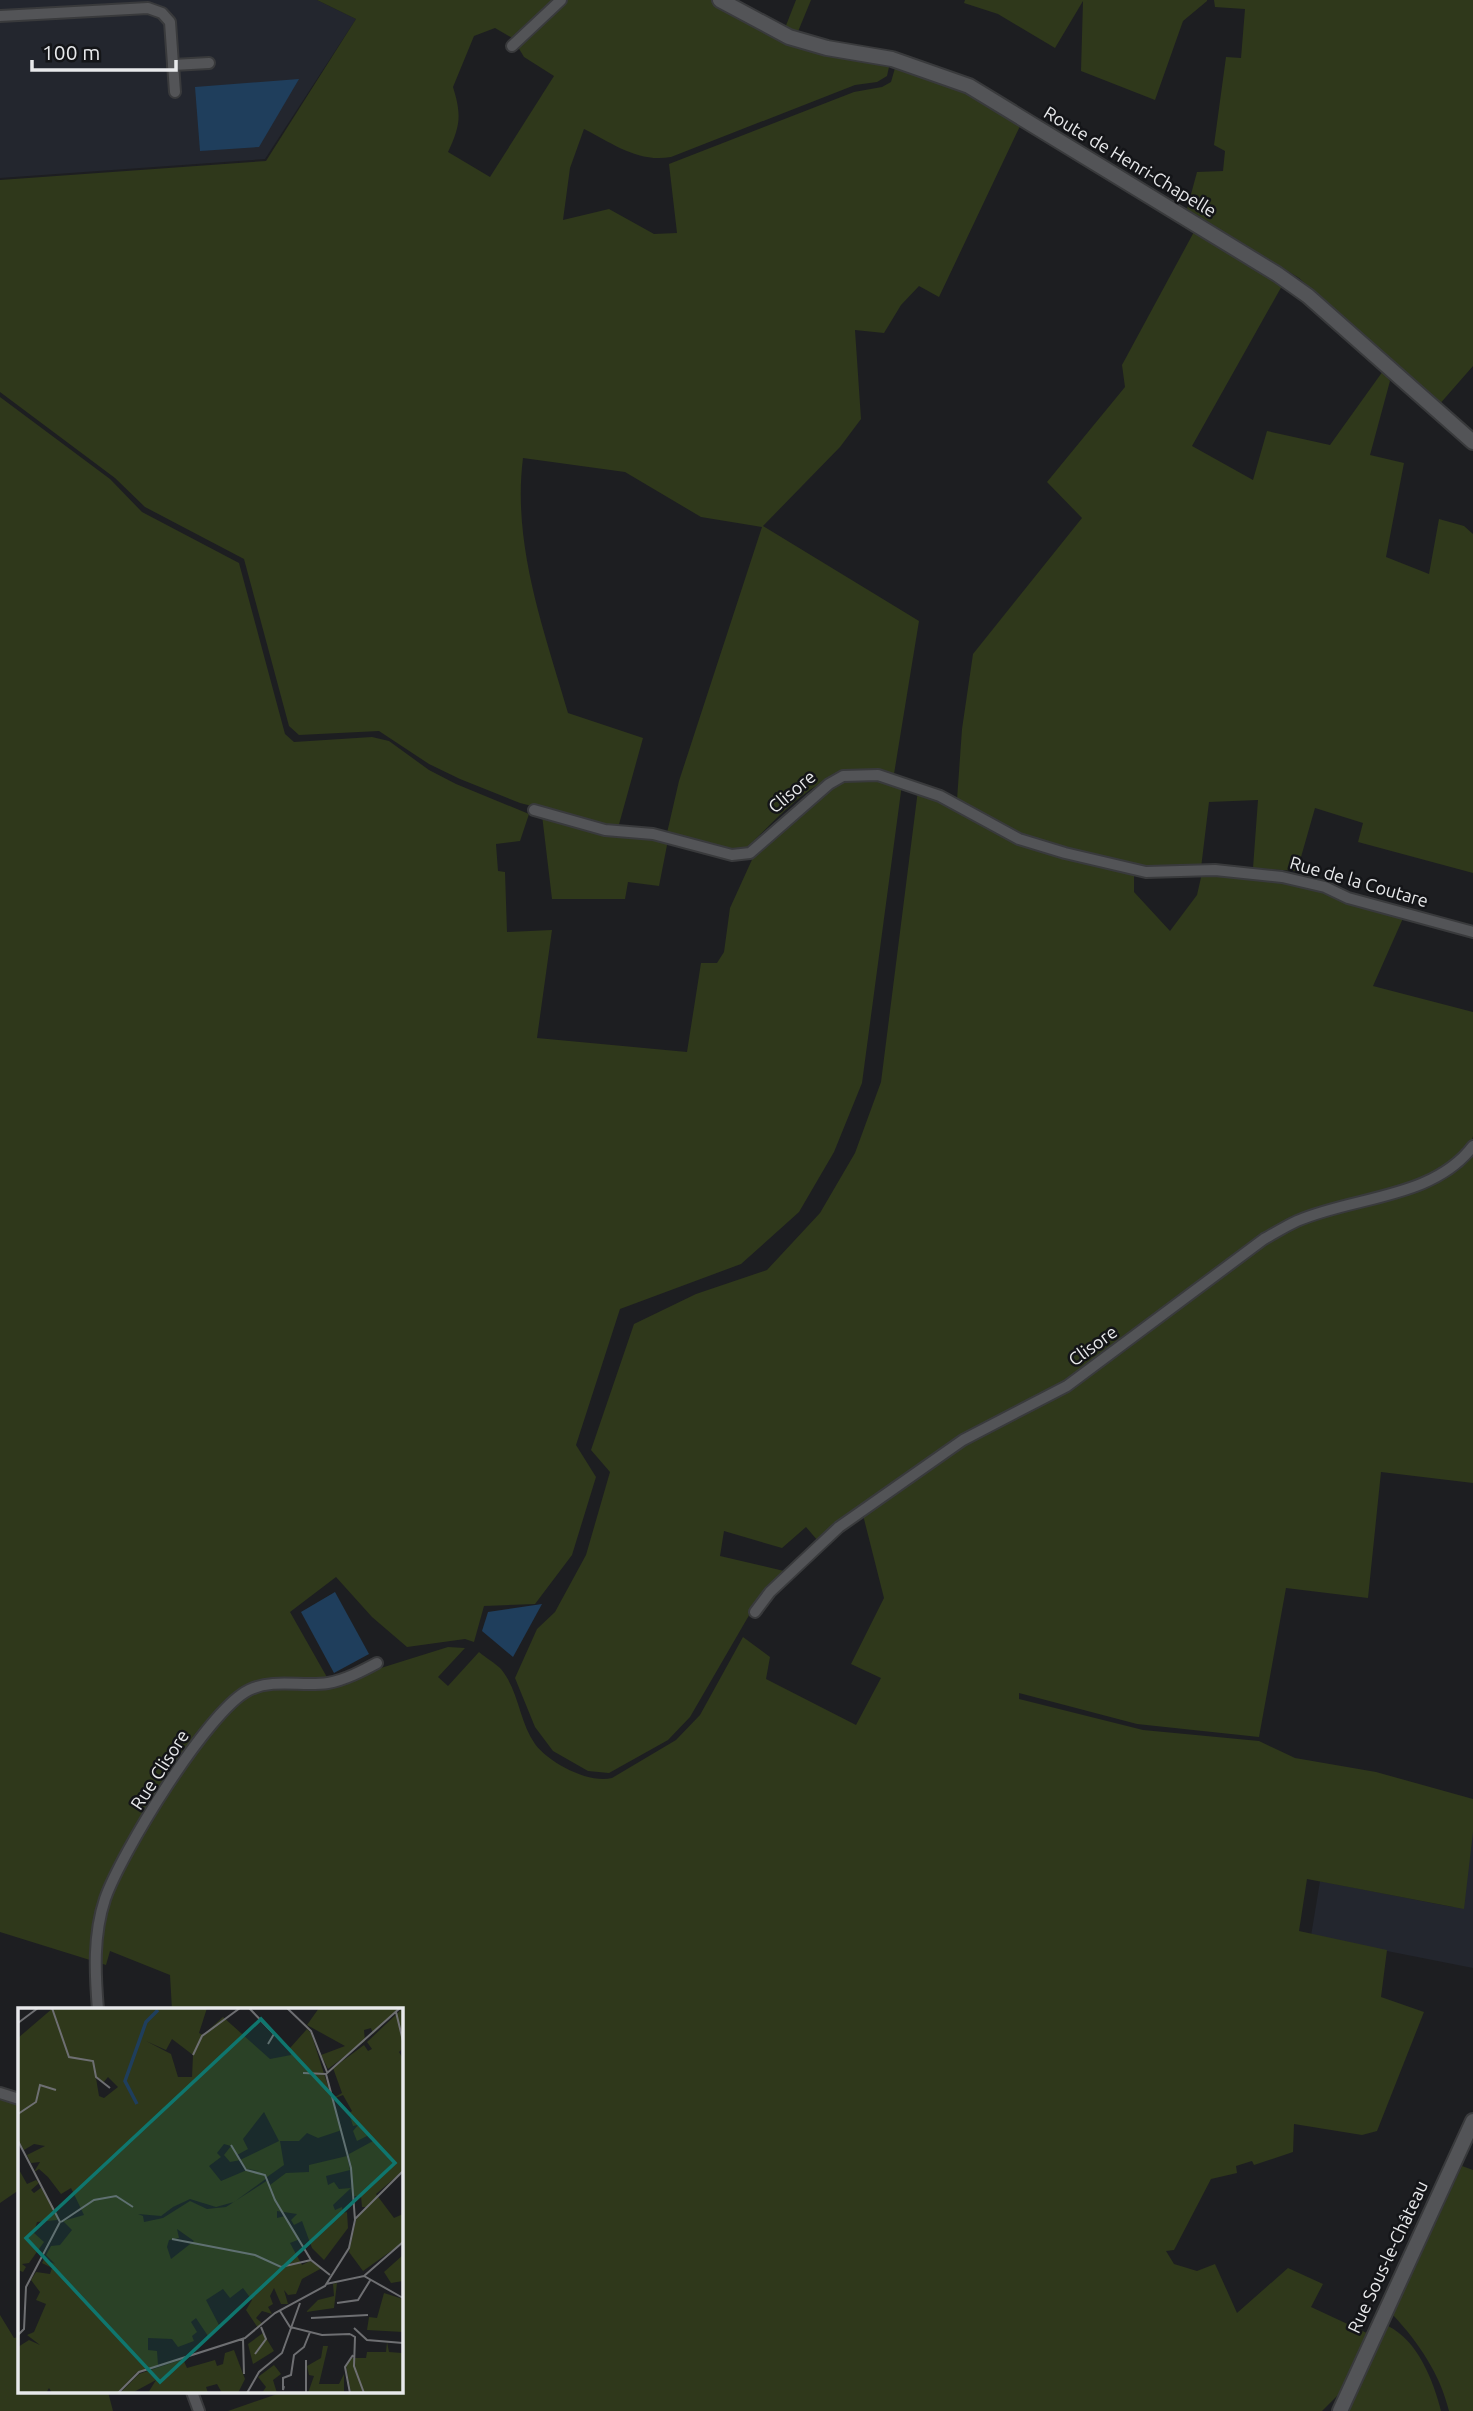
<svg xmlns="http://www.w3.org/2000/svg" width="1473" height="2411" font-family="Ubuntu,sans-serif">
<rect width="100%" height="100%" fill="#1d1e21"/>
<g fill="#23262e">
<path d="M0,0H317L356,19L265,159L0,178Z"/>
<path d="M1467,1804L1473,1805V1968L1311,1936L1320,1881L1453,1907Z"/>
</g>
<g fill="#2f381b">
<path d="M317,0H552L514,39L495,28L474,36L453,87C462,116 460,126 448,152L490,177L554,76L524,57L518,47L563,0H711L758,28L805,49L889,67L887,76L877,82L855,85L671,157C638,163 612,143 584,129L570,168L563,220L609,209L654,234L677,233L669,164L854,92L882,87L891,82L895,68L955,85L1021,124L939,297L919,286L901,305L884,333L855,330L861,419L840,447L763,526L919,621L894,774C822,759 791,807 742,852L713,849L667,833L679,781L762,527L701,517L625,472L523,458C512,545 544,630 568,713L643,738L618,828L520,803L460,779L429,764L379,731L299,735L289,726L244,559L145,507L115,478L0,392V180L266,161L356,19Z"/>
<path d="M796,0H811L797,34L785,28Z"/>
<path d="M965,0H1207V1L1183,21L1155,100L1081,71L1083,1L1055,48L998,14L964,3Z"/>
<path d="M1214,0H1473V366L1438,406L1299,278L1187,209L1197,172L1223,171L1225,151L1214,145L1226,57L1241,58L1245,9L1215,7Z"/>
<path d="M1195,230L1283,284L1192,446L1253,480L1267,431L1330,445L1383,371L1390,381L1370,455L1404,463L1386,557L1429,574L1439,519L1464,526L1473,534V873L1358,842L1363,823L1315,808L1297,871L1253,868L1258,800L1209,802L1201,868C1183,868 1165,870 1147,868C1082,864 1011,834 957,800L962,729L973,654L1082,518L1047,482L1125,387L1122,365Z"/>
<path d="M0,397L110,479L142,512L239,563L285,734L294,742L372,737L389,741L429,770L456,784L529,814L520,841L496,844L498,871L505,872L507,932L552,930L537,1038L687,1052L701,963H717L724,952L730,908L755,853L810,802L844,779L867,778L902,784L862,1083L834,1152L799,1212L741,1264L620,1309L576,1445L596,1477L572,1555L535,1604L484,1606L474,1642L465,1639L407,1647L372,1617L336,1577L290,1612L328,1679L333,1683L448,1647L465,1648L438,1677L448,1686L479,1652C486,1658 495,1663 501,1669C519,1691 519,1721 535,1744C549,1763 589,1784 612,1778L676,1740L700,1715L743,1637L770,1657L766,1679L856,1725L881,1678L851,1664L884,1598L863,1515L968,1442L1061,1394L1125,1351L1250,1252L1287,1229L1432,1182L1460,1169L1473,1152V1483L1381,1472L1368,1598L1286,1588L1259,1737L1137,1724L1019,1693V1699L1143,1730L1259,1741L1295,1758L1376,1772L1473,1799V1832L1464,1909L1307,1879L1299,1931L1387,1950L1381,1997L1424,2012L1377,2131L1362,2135L1294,2124L1293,2152L1254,2165L1252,2161L1236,2166L1237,2173L1211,2179L1174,2250L1166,2251L1174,2264L1197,2271L1215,2264L1237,2313L1288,2268L1323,2284L1311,2307L1369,2334L1345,2388L1322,2411H228L283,2392H401V2010H172L170,1975L110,1951L106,1965L0,1932Z"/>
<path d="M918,790L1025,845L1134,873V892L1170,931L1197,895L1202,873L1293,882L1362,906L1404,916L1373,986L1473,1012C1473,1048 1473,1102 1473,1136C1467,1177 1354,1200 1319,1211L1314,1209L1058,1388L987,1422L818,1541L806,1527L782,1548L724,1531L720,1556L784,1571L755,1605L690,1717L668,1740L609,1773L588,1771L553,1751L535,1727L515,1678L537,1629L555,1612L586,1555L610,1472L591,1450L634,1324L696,1294L767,1270L820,1213L855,1153L881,1082Z"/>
<path d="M542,815L668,840L659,886L628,882L625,899H552Z"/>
<path d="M0,2098L19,2105V2190L0,2203Z"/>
<path d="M1462,2166L1473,2170V2411H1449C1440,2374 1419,2343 1393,2315Z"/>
<path d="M0,2315L14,2338L19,2337V2392H108L113,2411H0Z"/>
<path d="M1388,2326C1418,2341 1433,2380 1441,2411H1349Z"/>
</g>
<g fill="#1f3e5c">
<path d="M299,79L259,147L200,151L195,87Z"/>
<path d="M335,1592L369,1654L334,1673L301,1612Z"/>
<path d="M542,1604L513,1657L482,1631L488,1612Z"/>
</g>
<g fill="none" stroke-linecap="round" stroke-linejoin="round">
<g stroke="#393a3c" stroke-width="14">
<g id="street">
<path d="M0,16L148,8L162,13L170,22L175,92"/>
<path d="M512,46L561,0"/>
<path d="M173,65L209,63"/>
<path d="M534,810L605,830L653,834L732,855L750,853L829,784L843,776L878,775L940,796L1019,839L1065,853L1146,872L1215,870L1282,877L1325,887L1348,898L1473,932"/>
<path d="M755,1612L770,1592L839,1527L963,1440L1067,1386L1264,1239C1275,1233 1286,1226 1297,1221C1354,1196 1433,1199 1473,1146"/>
<path d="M98,2010C95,1973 93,1935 105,1899C120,1855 208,1710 249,1690C274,1678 302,1687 328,1683C345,1680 362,1671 377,1663"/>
<path d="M0,2093L19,2099"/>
<path d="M192,2392L199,2411"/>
</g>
</g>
<g stroke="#393a3c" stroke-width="18">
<g id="secondary">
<path d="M720,0L789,37L827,48L892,59L969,86L1277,274L1308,296L1473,442"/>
<path d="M1340,2411L1473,2121"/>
</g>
</g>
<use href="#street" stroke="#535457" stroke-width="10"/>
<use href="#secondary" stroke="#535457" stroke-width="14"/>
</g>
<g text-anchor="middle" stroke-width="5" stroke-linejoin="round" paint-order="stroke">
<g font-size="18" fill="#e8e9eb" stroke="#141518">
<text transform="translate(1130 162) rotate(31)" y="6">Route de Henri-Chapelle</text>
<text transform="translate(792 792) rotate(-40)" y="6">Clisore</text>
<text transform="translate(1359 882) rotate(16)" y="6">Rue de la Coutare</text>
<text transform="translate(1093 1346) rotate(-36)" y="6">Clisore</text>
<text transform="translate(160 1770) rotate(-57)" y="6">Rue Clisore</text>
<text transform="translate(1388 2257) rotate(-65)" y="6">Rue Sous-le-Château</text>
</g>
</g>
<g transform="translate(18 2008)">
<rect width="385" height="385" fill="#1d1e21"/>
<path d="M35,0H189L181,25L185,27L205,9L252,51L273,47L272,40L289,21L293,25L324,122L300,130L289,125L281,133H262L266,157L249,169L244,164L249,170L216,194L198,199L172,191L155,199L143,208L120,206L125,208L126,214L145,210L172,193L189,201L208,199L250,172L252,177L268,165L291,164V157L329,148L332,162L308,168L310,177L316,174L321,181L333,180L315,197L317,202L324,199L325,205L329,204L330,220L306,252L294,240L284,213L276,217L273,212L279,206L259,203V210L267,208L282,231L272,235L284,257L292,253L304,260L284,271L278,286L270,287L266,282L270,296H263L256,280L252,288L255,296L250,299L254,306L244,303L238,310L245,316L240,320L228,302L234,292L225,280L212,290L205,281L188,292L202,319L190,328L178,310L173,314L179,324L174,328L176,333L160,339L154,331L130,330V342L139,343L140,357L118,365L99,385H34L31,380L28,385H0V339L11,332L22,337L9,327L16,324L28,296L18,292L22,284L13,272L18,264L32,266L34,260L24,255L26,251L37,256L28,247L33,238L42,237L54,222L45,213L66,207L53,180L43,186L30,169L21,161L16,164L22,154L13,155L9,147L27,138L16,136L6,142L0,132V30ZM154,31L175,47L174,69H160L153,46L128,33L148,42ZM90,69L100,79L86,90L81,88L78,70L85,75ZM246,104L261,133L222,152L219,147L230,141L225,131ZM206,136L213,138L206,147L212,154L223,152L228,161L243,163L229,162L203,173L191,158L203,149L199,145ZM159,221L176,233L153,251L149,239L151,232L161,230ZM301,0H381L355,26L353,20L346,22L347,33L310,61L303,47L327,38L289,17ZM385,0V40L381,44L385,51V163L358,186L376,210L385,206V239L383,236L345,263L331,244L338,212L348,199H344L343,188H334L331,146L355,133L349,128L339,133L335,123L340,117L335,118L331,105L334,103L325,87L312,92L324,85L315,60L346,37L350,43L354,41L349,34ZM0,160L9,176L18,172L21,175L13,182L16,185L24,179L40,207L39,212L19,214L16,225L26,234L11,255L4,256L8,259L5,264L0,262ZM385,247V273L373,275L366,264ZM319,275L316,300L288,304L300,292L316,288L315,276ZM366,285L385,291V324L349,322L351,309L359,310ZM245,325L256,343L235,356L230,336ZM369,334L371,344L384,345L385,385H333L328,357L334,350H348L349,344H368ZM305,338H310L301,376H321L326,366V385H290L296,368L291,367L289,358L303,350ZM216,342L227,371L220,385H204L199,376L188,379L190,385H130L138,372L114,385H102L121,366L165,351L169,360L197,352L199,358L205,356L207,345ZM256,357L263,366L255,372L259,385H244L248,379L240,369Z" fill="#2f381b" fill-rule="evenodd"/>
<path fill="none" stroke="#1f3e5c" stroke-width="3.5" d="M119,96L107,73L128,14L140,2"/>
<path fill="none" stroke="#6e6f72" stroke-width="2" d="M34,0L51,49L75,53L78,69L92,80M231,0L256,26L250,36M269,0L293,23L309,64M378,4L385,33M0,15L20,0M175,47L184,28L222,0M285,65L308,66M0,106L18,94L22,77L38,82M0,133L42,214L8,279L6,321L0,327M213,137L228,162L247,167L257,192L293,252L312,267M337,211L385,163M43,214L76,192L98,188L115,199M154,231L237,247L263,259L293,252M346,268L385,234M308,276L346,268L385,290M319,295L340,292L353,271M262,303L272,319L304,327L332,326M293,310L350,307M336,320L349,332L385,335M332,326L337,329L336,358L346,385M225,331L226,366M237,346L248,331L243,319M266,378L265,382V370L273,367L276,347L286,339L292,324M100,385L121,364L227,330L257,305L307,278L331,240L337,212L333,160L308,66L382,0M229,385L241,364L264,345L282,295M288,385V352M332,385L327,359L335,347"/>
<path fill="#0f766e" fill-opacity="0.15" stroke="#0f766e" stroke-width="3.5" d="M243,11L377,155L142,374L8,230Z"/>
<rect width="385" height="385" fill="none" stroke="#e8e9eb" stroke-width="3.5"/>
</g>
<path d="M32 60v10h144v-10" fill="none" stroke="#e8e9eb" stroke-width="3.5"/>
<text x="42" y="60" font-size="21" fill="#e8e9eb" stroke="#141518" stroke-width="5" paint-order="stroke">100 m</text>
</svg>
